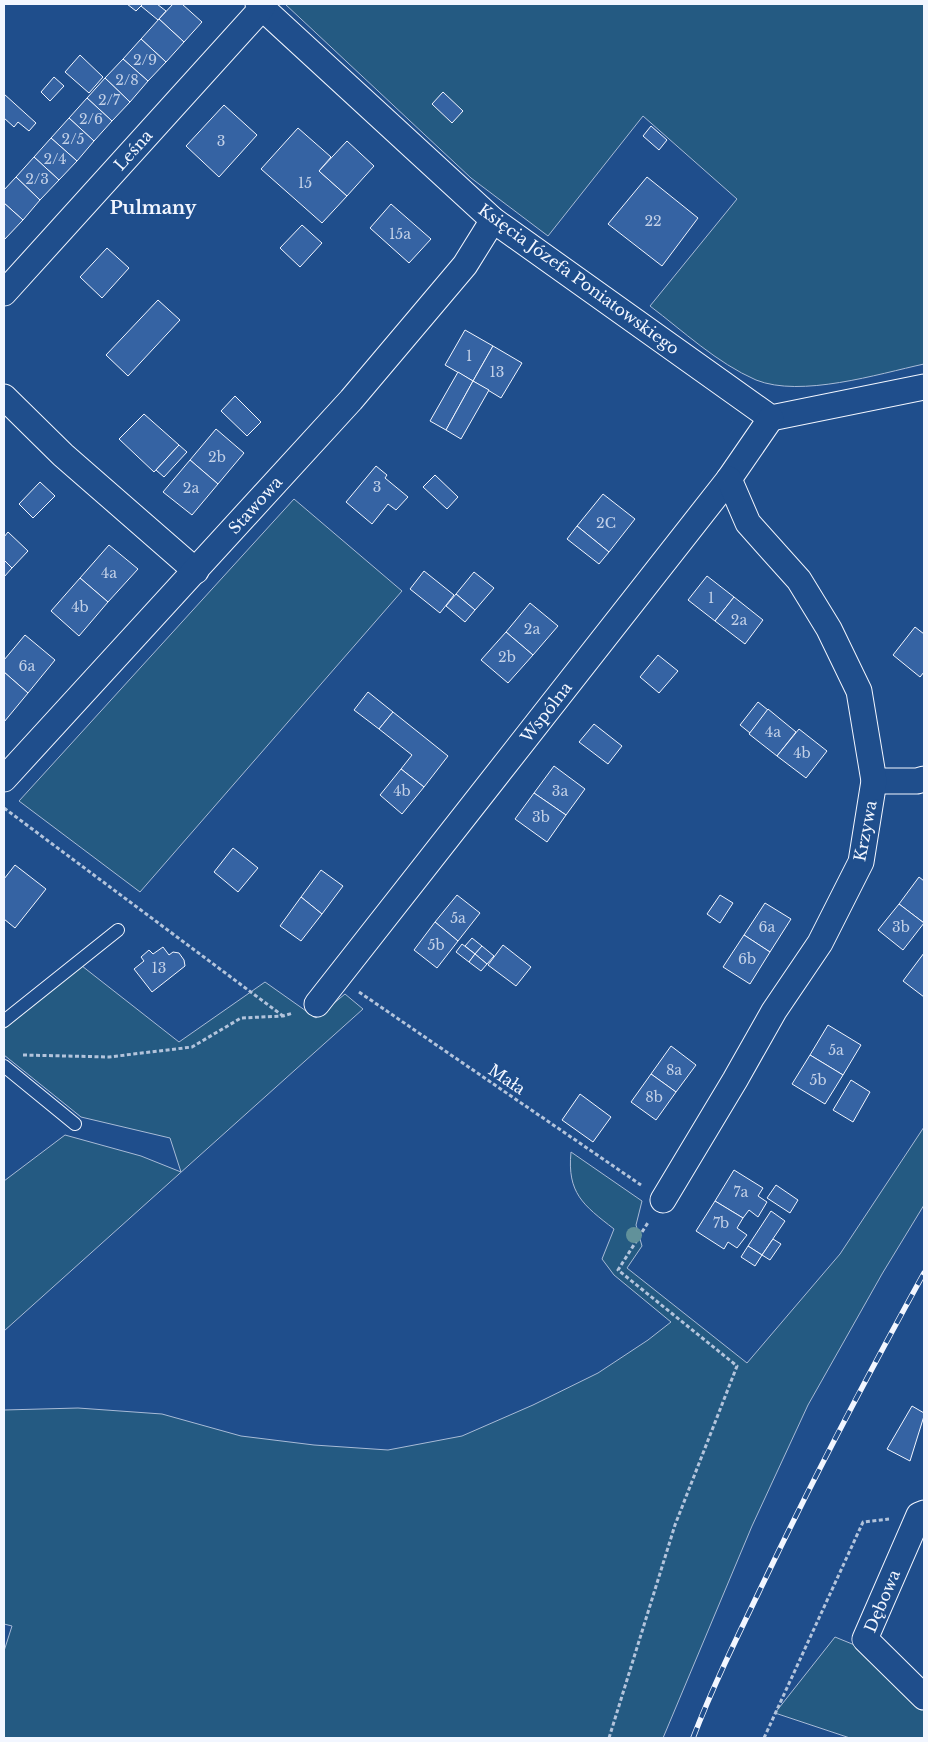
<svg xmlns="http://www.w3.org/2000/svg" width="928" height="1742" font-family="'Libre Baskerville',serif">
<rect width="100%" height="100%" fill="#1f4e8c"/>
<g fill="#245a82" stroke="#a8bbd7">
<path d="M285,4H924V364C878,374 801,398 756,380C717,363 683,331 650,306L737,199L643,116L548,236L471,178Z"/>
<path d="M294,499L402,591L140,892L19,801Z"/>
<path d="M82,966L179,1042L265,982L316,1018L345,994L363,1009L4,1331V1181L65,1135L141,1156L181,1172L170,1138L81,1117L4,1055V1029Z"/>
<path d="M924,1127V1205L882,1274L808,1405L752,1526L663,1738H4V1651L12,1626L4,1624V1410L78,1408L162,1414L241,1436L314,1445L388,1450L462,1436L533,1405L598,1373L648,1340L671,1322L614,1275L602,1259L614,1229C583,1205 567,1193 571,1152L642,1201L636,1225L642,1246L627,1268L747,1363L840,1254Z"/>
<path d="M835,1637L862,1648L924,1708V1738H850L775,1713Z"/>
</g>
<g fill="#3563a3" stroke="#f2f6ff">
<path d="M127,4H143L136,11Z"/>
<path d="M143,4H157L166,11L158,20L141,6Z"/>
<path d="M173,4H182L202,22L184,42L159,19Z"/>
<path d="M159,19L184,42L166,62L141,39Z"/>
<path d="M141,39L166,62L148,81L123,59Z"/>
<path d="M80,55L103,77L89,93L65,72Z"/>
<path d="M123,59L148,81L130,102L105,78Z"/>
<path d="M54,77L64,86L50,101L41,92Z"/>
<path d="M105,78L130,102L112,121L87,98Z"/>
<path d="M443,92L463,111L452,123L432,104Z"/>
<path d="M4,94L36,123L29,131L18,122L14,127L4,118Z"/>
<path d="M87,98L112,121L94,141L69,118Z"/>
<path d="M224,105L257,135L219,177L186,146Z"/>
<path d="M69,118L94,141L77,161L51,138Z"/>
<path d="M651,126L667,140L659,150L643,136Z"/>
<path d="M298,128L331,157L319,171L347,196L322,223L261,169Z"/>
<path d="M51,138L77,161L59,180L34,157Z"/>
<path d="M347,141L374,166L347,196L319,171Z"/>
<path d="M34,157L59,180L40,200L16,177Z"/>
<path d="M16,177L40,200L23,220L4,203V190Z"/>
<path d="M647,177L698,218L662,266L608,224Z"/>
<path d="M4,203L23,220L4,240Z"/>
<path d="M391,204L431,239L409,263L370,228Z"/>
<path d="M302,225L322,243L300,267L280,248Z"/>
<path d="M107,248L129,268L102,298L80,277Z"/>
<path d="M158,300L180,320L128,376L106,355Z"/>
<path d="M465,330L493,346L473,381L445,365Z"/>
<path d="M493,346L522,363L501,398L473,381Z"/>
<path d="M458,372L473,381L446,430L430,421Z"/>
<path d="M473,381L489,390L461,439L446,430Z"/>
<path d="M235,396L261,422L247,436L221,411Z"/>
<path d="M144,414L179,445L154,472L119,439Z"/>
<path d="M216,429L244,453L218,484L190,460Z"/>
<path d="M179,445L187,452L164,477L156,470Z"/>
<path d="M190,460L218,484L192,515L163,492Z"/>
<path d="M376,466L387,475L385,478L408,497L396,510L388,504L372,524L346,502Z"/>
<path d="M435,475L458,497L447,509L423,487Z"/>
<path d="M40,482L55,496L33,518L19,504Z"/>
<path d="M603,494L635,519L609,552L577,526Z"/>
<path d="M577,526L609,552L599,564L567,539Z"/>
<path d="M8,532L28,551L12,568L4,560V537Z"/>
<path d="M109,545L138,569L108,602L80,578Z"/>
<path d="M4,560L12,568L4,577Z"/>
<path d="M424,571L454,595L440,613L410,589Z"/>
<path d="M474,572L494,588L475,610L456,594Z"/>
<path d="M707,576L734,597L715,621L688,600Z"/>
<path d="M80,578L108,602L79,636L51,611Z"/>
<path d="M456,594L475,610L465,622L446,606Z"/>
<path d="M734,597L763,620L745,644L715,621Z"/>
<path d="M530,603L558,626L533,655L506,632Z"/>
<path d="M915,627L924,634V672L920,677L893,655Z"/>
<path d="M506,632L533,655L508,683L481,660Z"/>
<path d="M25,635L55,660L28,693L4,672V660Z"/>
<path d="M658,655L678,671L659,693L640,677Z"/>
<path d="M4,672L28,693L4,722Z"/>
<path d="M368,692L393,712L379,729L354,710Z"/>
<path d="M758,702L768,710L750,733L740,725Z"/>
<path d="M768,709L796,732L777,756L749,734Z"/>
<path d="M393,712L448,756L424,787L401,769L412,755L379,729Z"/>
<path d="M594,724L622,746L608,764L579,742Z"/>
<path d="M799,729L827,751L806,778L777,756Z"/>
<path d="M554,766L585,789L566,815L534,793Z"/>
<path d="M401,769L424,787L402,814L380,795Z"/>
<path d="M534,793L566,815L547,842L515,819Z"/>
<path d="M233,848L258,868L238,892L214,872Z"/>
<path d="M15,865L46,889L15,928L4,919V879Z"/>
<path d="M321,870L343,886L322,914L301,897Z"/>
<path d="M919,877L924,881V923L899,904Z"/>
<path d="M457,895L480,913L458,941L435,922Z"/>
<path d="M720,895L733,903L720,923L707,914Z"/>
<path d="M301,897L322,914L301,941L280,926Z"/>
<path d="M765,903L791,919L770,952L744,935Z"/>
<path d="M899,904L924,923L903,950L878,930Z"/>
<path d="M435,922L458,941L437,968L414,950Z"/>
<path d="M744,935L770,952L750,984L723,967Z"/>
<path d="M472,938L482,946L475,954L465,946Z"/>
<path d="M462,944L475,954L469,962L456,952Z"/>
<path d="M503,945L531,967L516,986L488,965Z"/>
<path d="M482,946L494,956L487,964L475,954Z"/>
<path d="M163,947L169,955L173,952L179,953L184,960L185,966L152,992L134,969L144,961L141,957L149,950L153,954Z"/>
<path d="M924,953V997L903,981Z"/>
<path d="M475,954L487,964L481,971L469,962Z"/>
<path d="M828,1025L861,1045L843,1075L810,1055Z"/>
<path d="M671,1046L696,1065L676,1092L651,1074Z"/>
<path d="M810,1055L843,1075L825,1104L792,1084Z"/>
<path d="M651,1074L676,1092L656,1120L631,1102Z"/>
<path d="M851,1080L870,1092L853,1122L833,1110Z"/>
<path d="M580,1094L611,1117L593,1142L562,1120Z"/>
<path d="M734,1170L763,1188L758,1196L767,1202L758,1217L749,1210L743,1218L715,1201Z"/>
<path d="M776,1185L798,1200L790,1213L767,1198Z"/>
<path d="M715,1201L743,1218L737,1228L747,1235L737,1248L728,1242L724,1249L696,1231Z"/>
<path d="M771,1211L785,1221L762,1255L748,1246Z"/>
<path d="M773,1239L781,1244L770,1260L762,1255Z"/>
<path d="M748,1246L762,1255L755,1266L741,1257Z"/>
<path d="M912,1406L924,1413V1416L910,1461L887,1449Z"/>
</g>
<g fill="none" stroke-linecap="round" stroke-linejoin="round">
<g stroke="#f2f6ff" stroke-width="14">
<g id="lane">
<path d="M4,1021L118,930"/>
<path d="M4,1066L75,1124"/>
</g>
</g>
<g stroke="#f2f6ff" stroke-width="27">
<g id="street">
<path d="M258,4L493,220L771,418L924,387"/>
<path d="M4,293L262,8"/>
<path d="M4,397L63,455L196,571"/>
<path d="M4,779L351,400L465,265L493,220"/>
<path d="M874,781H917L924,779"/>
<path d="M317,1004L729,479L771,418"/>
<path d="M663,1200L735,1080L774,1011L820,943L861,862L874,781L859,691L829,629L799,580L748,523L729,479"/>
<path d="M924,1513L919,1515L865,1639L924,1697"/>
</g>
</g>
<g stroke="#b3c4dc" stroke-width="3" stroke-dasharray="4 2.5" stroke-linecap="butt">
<path d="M4,808L283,1016"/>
<path d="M359,992L641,1185"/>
<path d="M23,1055L109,1057L192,1047L241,1018L283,1016L293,1013"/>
<path d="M609,1738L675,1525L737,1366L618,1270L649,1221"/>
<path d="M764,1738L863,1522L889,1519"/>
</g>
<use href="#lane" stroke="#1f4e8c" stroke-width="12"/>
<use href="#street" stroke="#1f4e8c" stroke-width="25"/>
<g stroke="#f2f6ff" stroke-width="5.5">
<path id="rail" d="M693,1738C715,1681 743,1625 770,1569C818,1469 870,1371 924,1273"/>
</g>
<use href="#rail" stroke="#1f4e8c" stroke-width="4" stroke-dasharray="11" stroke-linecap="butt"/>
</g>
<circle fill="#61919a" cx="634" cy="1235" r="8"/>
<g text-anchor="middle" stroke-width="4" stroke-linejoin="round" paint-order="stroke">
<g font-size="14" fill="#c3d1e8">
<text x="145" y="65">2/9</text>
<text x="127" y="85">2/8</text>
<text x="109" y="105">2/7</text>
<text x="91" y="124">2/6</text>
<text x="73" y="144">2/5</text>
<text x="221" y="146">3</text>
<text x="55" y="164">2/4</text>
<text x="37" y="184">2/3</text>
<text x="305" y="188">15</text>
<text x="653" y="226">22</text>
<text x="400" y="239">15a</text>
<text x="469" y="361">1</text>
<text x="497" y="377">13</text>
<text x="217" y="462">2b</text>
<text x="377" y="492">3</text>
<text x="191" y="493">2a</text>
<text x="606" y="528">2C</text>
<text x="109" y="578">4a</text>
<text x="711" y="603">1</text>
<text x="80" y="612">4b</text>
<text x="739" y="625">2a</text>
<text x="532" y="634">2a</text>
<text x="507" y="662">2b</text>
<text x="27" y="671">6a</text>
<text x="773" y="737">4a</text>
<text x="802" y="758">4b</text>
<text x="402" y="796">4b</text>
<text x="560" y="796">3a</text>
<text x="541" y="822">3b</text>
<text x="458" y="923">5a</text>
<text x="767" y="932">6a</text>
<text x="901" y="932">3b</text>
<text x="436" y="950">5b</text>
<text x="747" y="964">6b</text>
<text x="159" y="973">13</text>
<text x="836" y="1055">5a</text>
<text x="674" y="1075">8a</text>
<text x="818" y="1085">5b</text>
<text x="654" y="1102">8b</text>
<text x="741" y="1197">7a</text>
<text x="721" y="1228">7b</text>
</g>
<g font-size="16" fill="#f2f6ff" stroke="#1f4e8c">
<text transform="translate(133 150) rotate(-48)" y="6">Leśna</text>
<text transform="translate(579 279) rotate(36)" y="6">Księcia Józefa Poniatowskiego</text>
<text transform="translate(255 505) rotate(-48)" y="6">Stawowa</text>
<text transform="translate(546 712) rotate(-52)" y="6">Wspólna</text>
<text transform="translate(865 831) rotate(-79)" y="6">Krzywa</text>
<text transform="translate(507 1079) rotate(34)" y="6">Mała</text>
<text transform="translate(882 1601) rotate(-67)" y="6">Dębowa</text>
</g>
<g font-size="18" font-weight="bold" fill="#f2f6ff" stroke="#1f4e8c">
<text x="153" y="214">Pulmany</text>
</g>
</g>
<rect width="928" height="1742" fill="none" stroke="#f2f6ff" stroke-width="10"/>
</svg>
